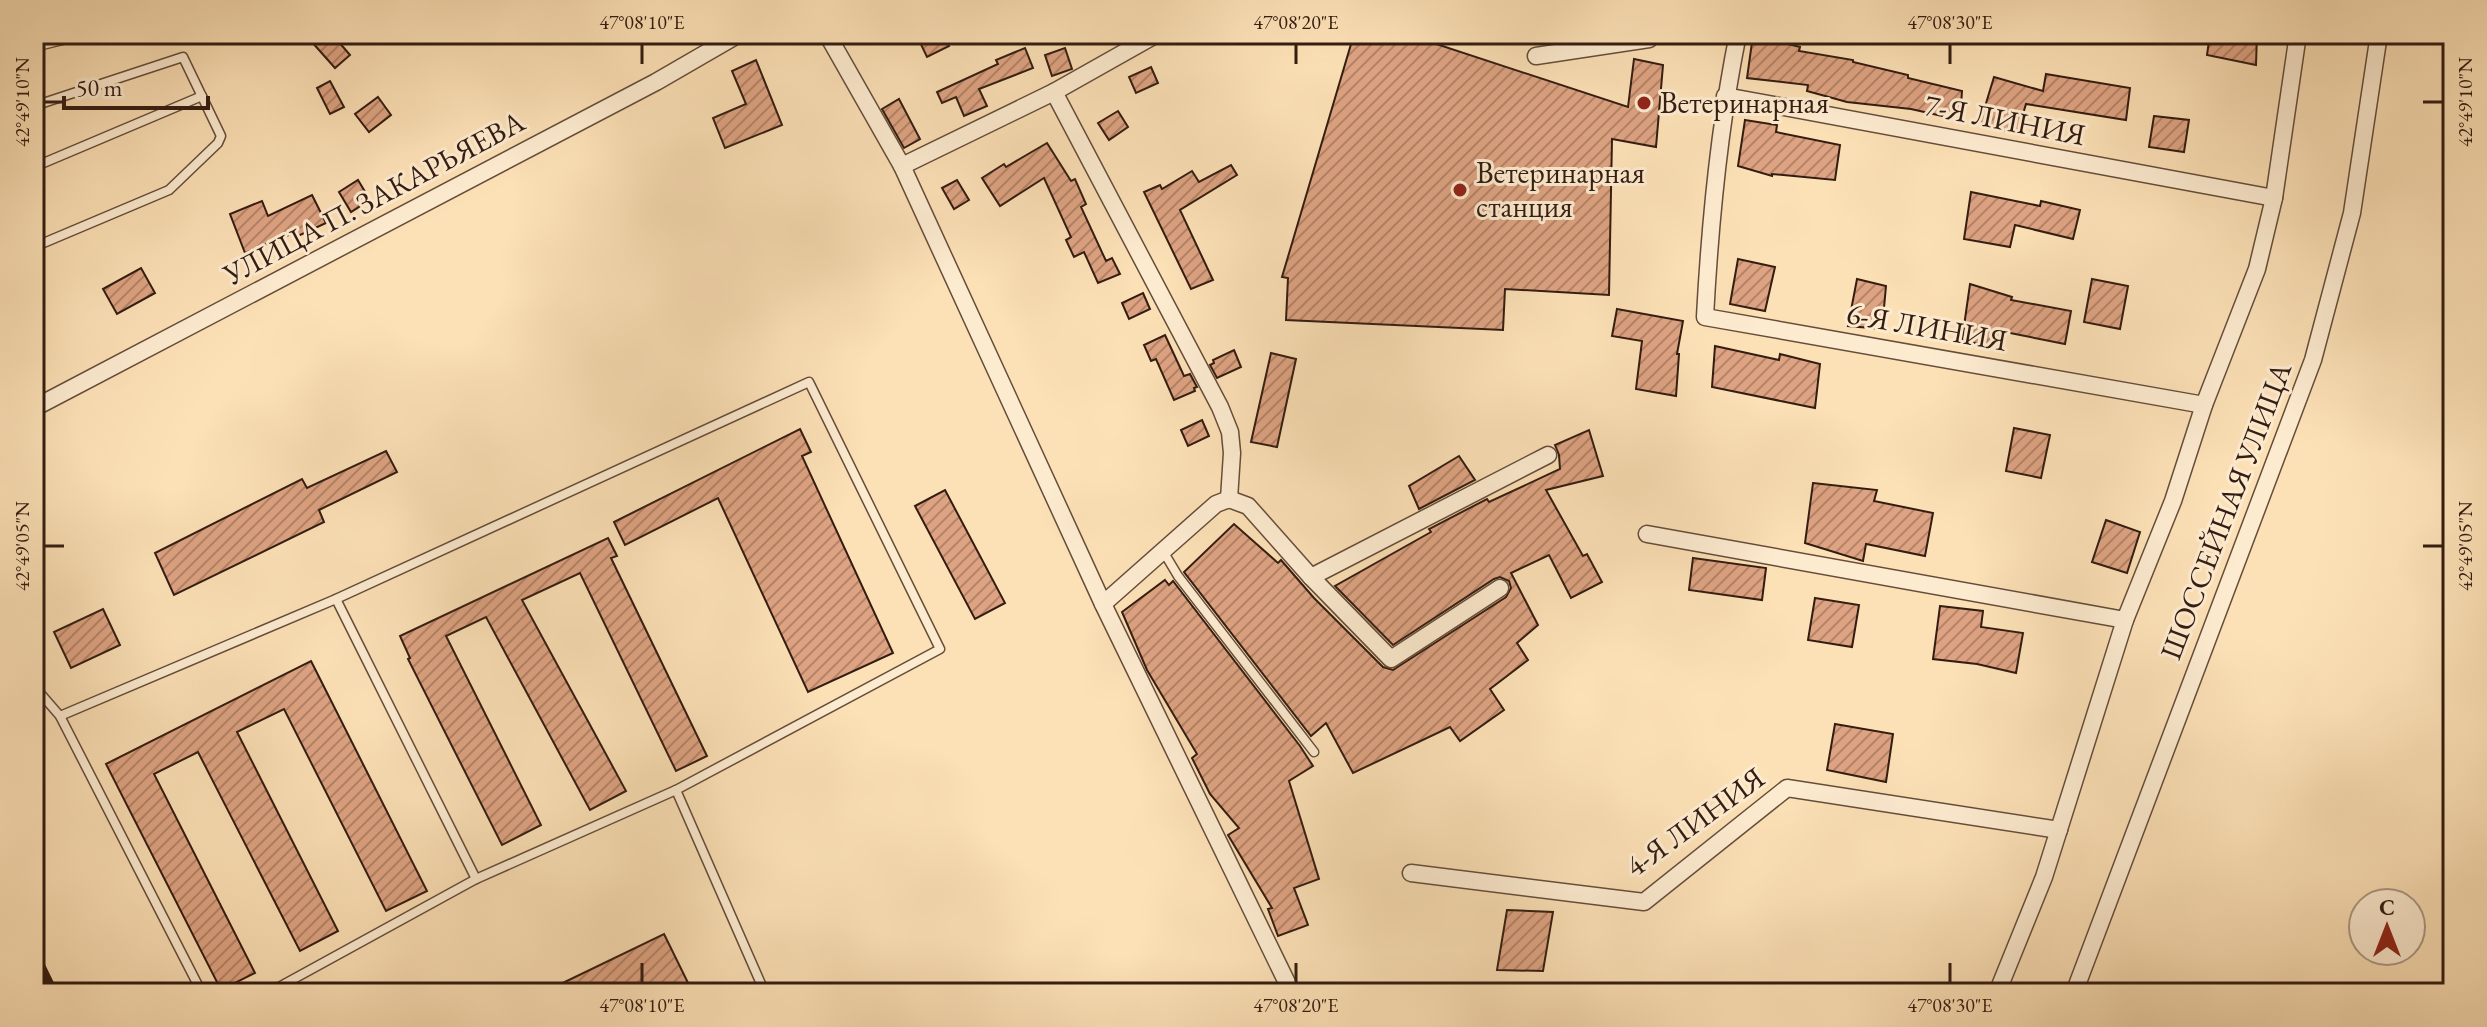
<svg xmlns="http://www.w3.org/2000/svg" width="2487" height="1027" font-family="'EB Garamond',serif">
<defs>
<pattern id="building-hatch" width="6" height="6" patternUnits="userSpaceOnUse" patternTransform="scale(2)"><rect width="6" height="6" fill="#dea382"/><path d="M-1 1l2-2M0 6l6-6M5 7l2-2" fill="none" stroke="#b58469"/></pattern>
</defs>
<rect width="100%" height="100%" fill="#fce0b6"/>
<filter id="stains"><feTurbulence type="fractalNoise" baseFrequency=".0025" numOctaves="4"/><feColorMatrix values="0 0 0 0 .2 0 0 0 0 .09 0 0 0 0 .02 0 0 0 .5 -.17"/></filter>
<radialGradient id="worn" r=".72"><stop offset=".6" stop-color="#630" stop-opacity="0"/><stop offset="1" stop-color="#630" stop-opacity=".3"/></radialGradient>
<g fill="url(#building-hatch)" stroke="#331c11" stroke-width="2">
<path d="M319,34H332L350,55L335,68L311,41Z"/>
<path d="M916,34H943L949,46L927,57Z"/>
<path d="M1354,34H1406L1628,107L1634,59L1663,65L1656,147L1612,139L1609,295L1505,289L1503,330L1286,320L1288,278L1282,277Z"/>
<path d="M2210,34H2257L2256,65L2207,55Z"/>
<path d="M1753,35L1800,47L1799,51L1853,60V62L1908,75V78L1962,91L1960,120L1911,109L1847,102L1807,91L1808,85L1747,78Z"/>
<path d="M1025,48L1033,68L979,89L987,106L964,116L956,97L942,103L937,92L998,64L996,60Z"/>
<path d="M1065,48L1072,69L1052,76L1045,55Z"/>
<path d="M756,60L782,125L725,148L713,118L746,104L732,71Z"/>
<path d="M1151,67L1158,83L1136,93L1129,77Z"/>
<path d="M2046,74L2130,88L2126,120L2026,104L2017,134L1980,123L1994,77L2043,91Z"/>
<path d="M330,81L344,107L330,114L317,88Z"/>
<path d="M378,97L391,115L369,132L355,114Z"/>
<path d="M899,99L920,139L904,148L882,109Z"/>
<path d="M1118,111L1128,127L1109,140L1098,123Z"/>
<path d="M2154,116L2189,120L2184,152L2149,147Z"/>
<path d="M1745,120L1777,125L1776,132L1840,145L1835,180L1772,174V176L1738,166Z"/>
<path d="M1047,143L1071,181L1075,179L1086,204L1081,207L1106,261L1112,258L1120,274L1098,283L1084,252L1074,257L1066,240L1071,237L1044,178L1000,206L982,178L1004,164L1006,167Z"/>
<path d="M1231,165L1237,175L1180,210L1213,280L1191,289L1144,192L1160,185L1162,189L1192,171L1199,182Z"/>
<path d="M358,180L370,200L351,212L339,192Z"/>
<path d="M957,180L969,200L954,209L942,188Z"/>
<path d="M1971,192L2040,206L2041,201L2080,210L2073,239L2015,225L2010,247L1964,239Z"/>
<path d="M312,195L326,223L298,236L296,232L245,253L230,214L262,201L268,216Z"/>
<path d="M1738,259L1775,267L1765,311L1730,304Z"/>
<path d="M141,268L155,293L117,314L103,289Z"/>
<path d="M1857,279L1886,286L1882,329L1848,326Z"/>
<path d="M2092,279L2128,286L2120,329L2084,322Z"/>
<path d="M1970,284L2012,297L2011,300L2071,311L2065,344L2005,332L2002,350L1962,340Z"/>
<path d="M1143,293L1150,309L1129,319L1122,303Z"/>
<path d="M1617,309L1683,321L1677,354H1679L1676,396L1636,389L1642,341L1612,336Z"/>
<path d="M1165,335L1184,376L1190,374L1197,387L1194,388L1195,391L1174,400L1156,359L1151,361L1144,345Z"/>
<path d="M1715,346L1779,360L1780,354L1820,364L1815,408L1712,387Z"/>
<path d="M1234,350L1241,367L1217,378L1210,365L1214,363L1213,360Z"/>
<path d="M1271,353L1296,359L1277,447L1251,442Z"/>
<path d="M1202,420L1209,436L1188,446L1181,430Z"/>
<path d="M2014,428L2050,435L2041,478L2006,471Z"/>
<path d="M800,429L811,452L802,456L893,653L808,692L718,498L625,545L614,522Z"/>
<path d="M1589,430L1603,476L1546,490L1583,556L1587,554L1602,582L1571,598L1549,555L1511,573L1538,625L1517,643L1528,660L1490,689L1504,710L1460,741L1450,727L1353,773L1326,723L1311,736L1184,572L1234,524L1278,563L1281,560L1314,598L1383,667L1393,670L1506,597L1511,588L1509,581L1500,577L1494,579L1393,645L1335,586L1431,532L1429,529L1487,499L1489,502L1560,469L1559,455L1555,445Z"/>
<path d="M386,451L397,472L319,510L324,522L174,595L155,553L302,479L307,488Z"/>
<path d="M1459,456L1475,480L1419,509L1409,486Z"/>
<path d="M1813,483L1877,490L1874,501L1933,513L1925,556L1866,544L1863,561L1805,543Z"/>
<path d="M945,490L1005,603L975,619L915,506Z"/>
<path d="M2106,520L2140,532L2127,573L2092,562Z"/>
<path d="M608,538L617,556L611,558L707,756L676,771L580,573L522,600L626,791L590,810L486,617L446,636L541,825L502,845L408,659L410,658L400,636Z"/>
<path d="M1693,558L1766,568L1762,600L1689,590Z"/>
<path d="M1165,580L1169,585L1173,581L1300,746L1313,766L1289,781L1319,879L1294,888L1308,925L1278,936L1268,909L1272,908L1228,835L1239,828L1210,794L1192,758L1197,754L1147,670L1122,612Z"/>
<path d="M1815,598L1859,605L1852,647L1808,640Z"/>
<path d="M1940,606L1983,611L1981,627L2023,633L2016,673L1977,664L1933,659Z"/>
<path d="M103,609L120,645L71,668L54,632Z"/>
<path d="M311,661L427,891L386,911L284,709L237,732L338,931L300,951L198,752L154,774L255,973L221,990L106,764Z"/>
<path d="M1835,724L1893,734L1886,782L1827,770Z"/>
<path d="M1507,910L1553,912L1543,971L1497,970Z"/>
<path d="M664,934L693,993H542Z"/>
</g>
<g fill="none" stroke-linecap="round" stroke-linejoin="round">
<g stroke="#654d3a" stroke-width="11">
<g id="service">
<path d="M34,47L87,34"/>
<path d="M34,106L183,57L221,136L218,143L169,190L34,247"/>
<path d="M34,167L202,96"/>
<path d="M1163,551L1178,576L1314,752"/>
<path d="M336,599L476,879"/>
<path d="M34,686L60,716L202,993"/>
<path d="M60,716L336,599L809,382L940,649L676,790L476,879L268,993"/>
<path d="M676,790L765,993"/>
</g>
</g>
<g stroke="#654d3a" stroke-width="19">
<g id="minor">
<path d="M827,34L902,166L1103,604L1292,993"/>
<path d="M1738,34C1719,127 1710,222 1705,317L2204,405"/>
<path d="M1536,56L1649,39L1650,34"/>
<path d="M1054,92L1220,407L1230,432L1232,453L1229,499"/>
<path d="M1725,96L2274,198"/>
<path d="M902,166L1054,92L1157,34"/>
<path d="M34,408L656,82L739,34"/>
<path d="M1647,534L2125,620"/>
<path d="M1311,577L1548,455"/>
<path d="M1103,604L1216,504L1229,499L1248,506L1311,577L1391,659L1500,588"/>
<path d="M1411,873L1644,902L1787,788L2059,830"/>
<path d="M1997,993L2044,877L2125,620L2173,501L2204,405L2257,269L2274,198L2298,34"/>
<path d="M2074,993L2313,360L2352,213L2379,34"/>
</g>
</g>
<use href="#service" stroke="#fdebd0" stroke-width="8"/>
<use href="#minor" stroke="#fdebd0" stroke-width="16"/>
<g stroke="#331c11" stroke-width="9">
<path id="rail" d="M34,952L54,993"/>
</g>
<use href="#rail" stroke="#fdebd0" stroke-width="6" stroke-dasharray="18" stroke-linecap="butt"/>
</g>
<path fill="none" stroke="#331c11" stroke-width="3" d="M642,44V64M1296,44V64M1950,44V64M44,102H64M2423,102H2443M44,546H64M2423,546H2443M642,963V983M1296,963V983M1950,963V983"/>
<g fill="#8f2418" stroke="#fdebd0" stroke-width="3">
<circle cx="1644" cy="103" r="8"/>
<circle cx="1460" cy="190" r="8"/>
</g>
<g text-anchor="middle" stroke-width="6" stroke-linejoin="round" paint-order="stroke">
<g font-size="30" fill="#331c11" stroke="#fdebd0" text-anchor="start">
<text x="1660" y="113">Ветеринарная</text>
<text x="1476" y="183">Ветеринарная<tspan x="1476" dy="34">станция</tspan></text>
</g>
<g font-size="30" fill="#331c11" stroke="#fdebd0">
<text transform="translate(2005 120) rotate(11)" y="10">7-Я ЛИНИЯ</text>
<text transform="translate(374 198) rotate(-28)" y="10">УЛИЦА П. ЗАКАРЬЯЕВА</text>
<text transform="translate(1927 327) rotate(10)" y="10">6-Я ЛИНИЯ</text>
<text transform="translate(2226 511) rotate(-69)" y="10">ШОССЕЙНАЯ УЛИЦА</text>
<text transform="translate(1695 822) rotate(-36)" y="10">4-Я ЛИНИЯ</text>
</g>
</g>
<rect width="2487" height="1027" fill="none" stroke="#fce0b6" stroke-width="88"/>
<g transform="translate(2387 927)"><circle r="38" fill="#fdebd0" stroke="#ac9884" stroke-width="2"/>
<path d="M0-6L14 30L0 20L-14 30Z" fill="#8f2418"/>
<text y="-12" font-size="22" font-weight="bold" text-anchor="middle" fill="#331c11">С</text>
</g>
<path d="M64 96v12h144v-12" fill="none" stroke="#331c11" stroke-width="4"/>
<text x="76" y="96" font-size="24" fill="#331c11" stroke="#fdebd0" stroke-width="6" paint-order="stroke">50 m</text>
<rect x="44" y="44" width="2399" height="939" fill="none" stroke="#331c11" stroke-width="3"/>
<g font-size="20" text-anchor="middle" fill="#331c11">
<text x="642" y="29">47°08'10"E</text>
<text x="1296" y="29">47°08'20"E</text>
<text x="1950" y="29">47°08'30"E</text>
<text transform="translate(22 102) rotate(-90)" y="7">42°49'10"N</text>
<text transform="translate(2465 102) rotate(-90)" y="7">42°49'10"N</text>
<text transform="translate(22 546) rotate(-90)" y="7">42°49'05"N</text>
<text transform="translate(2465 546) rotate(-90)" y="7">42°49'05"N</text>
<text x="642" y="1012">47°08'10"E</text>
<text x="1296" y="1012">47°08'20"E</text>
<text x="1950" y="1012">47°08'30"E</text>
</g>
<rect width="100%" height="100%" filter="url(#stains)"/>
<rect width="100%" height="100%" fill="url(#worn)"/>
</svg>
